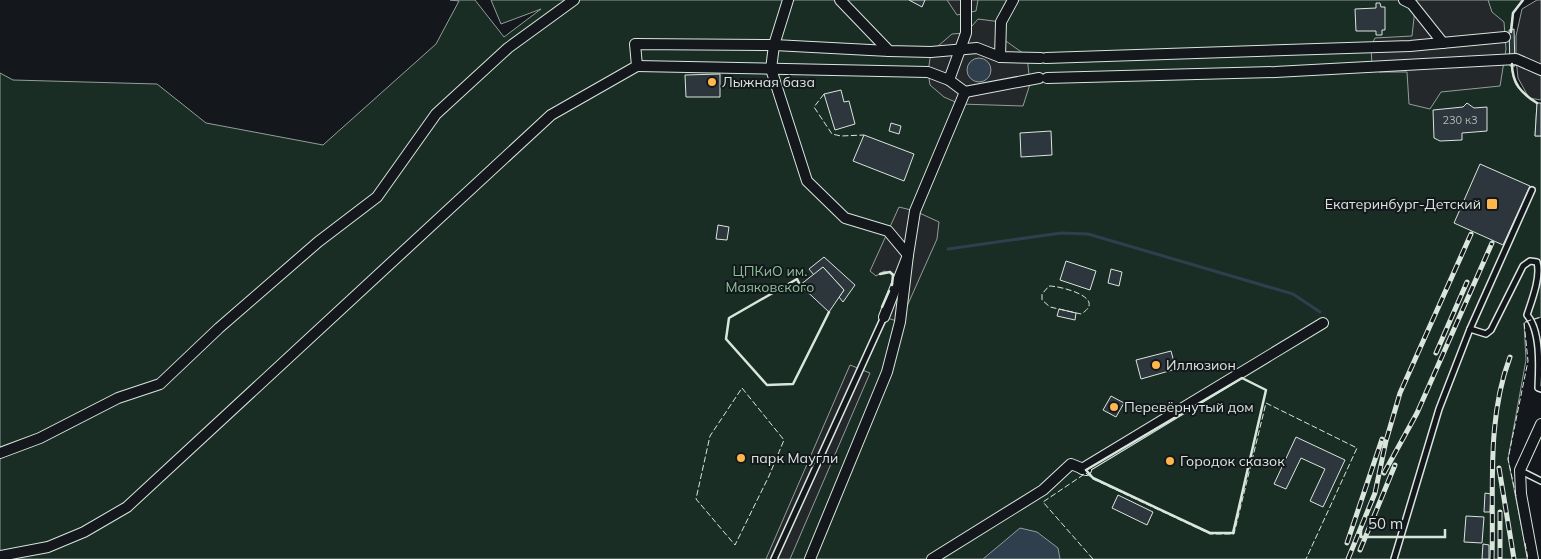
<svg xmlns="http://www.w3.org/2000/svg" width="1541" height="559" font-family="Mulish,sans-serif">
<rect width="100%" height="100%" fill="#14181c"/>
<path fill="#1a2d24" stroke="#939e99" d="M450,0H475L504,37L541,9L501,24L491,0H1523C1520,4 1516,8 1514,12C1508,24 1510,75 1516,85C1522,93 1528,98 1537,103L1535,136H1541V317L1524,323L1526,360L1508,459L1528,559H0V73L13,80L157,84L206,123L323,145L436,44L459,1Z"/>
<g fill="#24282b" stroke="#939e99">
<path d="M947,0H978L976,11L957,15Z"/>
<path d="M1416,0H1488L1492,12L1504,22L1506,49L1500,86L1441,92L1430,109L1409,104L1407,72H1379L1372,66L1371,46L1375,38L1412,36Z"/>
<path d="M1537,0H1541V100L1529,98L1518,78L1516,59V36L1522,9Z"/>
<path d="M978,19L1001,22L1003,39L1027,56L1030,84L1023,106L960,104L944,97L930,85L928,72L931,52L952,34L966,33Z"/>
<path d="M899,207L915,211L939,222L937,239L900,322L884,317L895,278L894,274L884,271L876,276L870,271Z"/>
<path d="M850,365L870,373L790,559H766Z"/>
</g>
<g fill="#2f3f4d" stroke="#939e99">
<circle cx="979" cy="70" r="12"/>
<path d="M1020,528L1037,532L1058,548L1060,559H983Z"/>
</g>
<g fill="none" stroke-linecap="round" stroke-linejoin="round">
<path stroke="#2f3f4d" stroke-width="3" d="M948,249L1061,233L1088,234L1293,294L1320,312"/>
</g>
<g fill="#2c363c" stroke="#d8e6dc">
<path d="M909,0H925L922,7Z"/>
<path d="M1376,3H1380L1381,7H1385V30H1382V35H1376V31H1356L1355,9L1376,8Z"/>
<path d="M1514,29L1515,66H1510L1509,30Z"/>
<path d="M720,74V97H686L685,75Z"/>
<path d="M841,90L844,102L849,101L855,124L835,130L824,94Z"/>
<path d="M1467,103L1474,108L1487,107V131L1462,133V140L1440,141L1434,138L1433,110L1463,107Z"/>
<path d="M1537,103H1541V136H1535Z"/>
<path d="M891,123L901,126L899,134L889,131Z"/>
<path d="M1051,131L1052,155L1021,157L1020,133Z"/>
<path d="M864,135L914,154L904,181L853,161Z"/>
<path d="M1480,164L1530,186L1503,245L1454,223Z"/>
<path d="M718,225L729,227L727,240L716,239Z"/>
<path d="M824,257L855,285L843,302L839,297L844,290L823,267L814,275L809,269Z"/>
<path d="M1066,261L1096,271L1090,290L1060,280Z"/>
<path d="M823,267L844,290L829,312L800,285Z"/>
<path d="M1111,269L1122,272L1119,286L1108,283Z"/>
<path d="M1059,309L1076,313L1075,320L1057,316Z"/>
<path d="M1171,351L1176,369L1141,379L1136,360Z"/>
<path d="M1111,396L1124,403L1116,417L1103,410Z"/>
<path d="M1296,437L1345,460L1323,507L1310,501L1325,469L1301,458L1286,489L1274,484Z"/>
<path d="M1485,493L1491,494L1490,512H1484Z"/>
<path d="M1118,495L1153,512L1147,525L1112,508Z"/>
<path d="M1466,516L1484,517L1482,543L1464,542Z"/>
<path d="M1483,544L1489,545V559H1482Z"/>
</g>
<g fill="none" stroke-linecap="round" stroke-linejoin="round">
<g stroke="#d8e6dc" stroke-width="8">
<g id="lane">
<path d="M1470,329L1486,334L1491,330L1523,266L1530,261L1537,262C1541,277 1532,300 1527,315C1541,331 1539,367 1538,388L1541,389"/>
<path d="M1521,471L1541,481"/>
<path d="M774,559L884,317"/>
<path d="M1394,559L1439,409L1470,329L1532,190"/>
</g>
</g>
<g stroke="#d8e6dc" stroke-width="12">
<g id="street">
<path d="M788,0L774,45L771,69L807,181L845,218L888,231L908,255L900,322L887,372L810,559"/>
<path d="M840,0L889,51L931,52L977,48L1000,57L1041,58"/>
<path d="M1404,0L1412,4L1443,43"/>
<path d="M1000,57L1001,22L1013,0"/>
<path d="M1046,58L1410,46L1505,37"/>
<path d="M637,66L928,72L949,80L965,92L1039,78"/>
<path d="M1047,78L1275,72L1516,59L1541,70"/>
<path d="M949,80L966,33V0"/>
<path d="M884,317L908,255L915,211L965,92"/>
<path d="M0,453L40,438L118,398L160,384L219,328L318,242L377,197L436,114L508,48L574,0"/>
<path d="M1082,469L1323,323"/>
<path d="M0,556L48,547L84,532L127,507L551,115L637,66L635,44L774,45L889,51"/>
<path d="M932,559L1043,490L1071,464L1086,470"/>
<path d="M1533,559L1521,494L1520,470L1541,424"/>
</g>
</g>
<use href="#lane" stroke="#14181c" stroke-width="5"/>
<use href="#street" stroke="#14181c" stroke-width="10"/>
<g stroke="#d8e6dc" stroke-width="5">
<g id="rail">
<path d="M1436,353L1467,282"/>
<path d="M1499,468L1514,559"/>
<path d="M1384,473L1417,413L1492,243"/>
<path d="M1500,512V559"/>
<path d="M1347,543L1382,439"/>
<path d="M1360,550L1395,465"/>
<path d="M1348,559L1375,493L1386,441L1400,393L1471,234"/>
<path d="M1492,559C1494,492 1486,420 1510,357"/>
</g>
</g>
<use href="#rail" stroke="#14181c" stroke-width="3" stroke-dasharray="9" stroke-linecap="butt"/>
<g stroke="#d8e6dc" stroke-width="1" stroke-dasharray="6 2.5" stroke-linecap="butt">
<path d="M824,94L814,107L832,134L841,136L864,135"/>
<path d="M1049,286C1061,286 1108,298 1081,314L1050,307L1042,300V294Z"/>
<path d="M742,388L784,440L769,476L735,545L696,499L710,436Z"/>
<path d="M1516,496L1508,459L1528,361L1524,322L1541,317"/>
<path d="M1525,543L1528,559"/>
<path d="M1093,559L1043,502L1086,473L1093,479L1210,534H1234L1266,403L1357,448L1306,559"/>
</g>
<g stroke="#d8e6dc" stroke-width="2.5">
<path d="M1511,32L1513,13L1523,0"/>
<path d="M1512,64C1512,83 1521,93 1537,103"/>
<path d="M880,274L890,272L893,275L892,285"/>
<path d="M800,285L797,279L729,318L726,339L767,385L793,384L829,312"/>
<path d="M882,307L889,291"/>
<path d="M1242,378L1266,390L1233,533H1210L1093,478L1086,470Z"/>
</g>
</g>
<g fill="#ffb74d" stroke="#14181c" stroke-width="2">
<circle cx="712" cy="82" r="5"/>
<rect x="1486" y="198" width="12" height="12" rx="2.5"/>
<circle cx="1156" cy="365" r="5"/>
<circle cx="1114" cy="407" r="5"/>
<circle cx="741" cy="458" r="5"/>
<circle cx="1170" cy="461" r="5"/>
</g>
<g text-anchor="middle" stroke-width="4" stroke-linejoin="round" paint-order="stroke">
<g font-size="11" fill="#adbab4">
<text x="1460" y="124">230 к3</text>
</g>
<g font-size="14" fill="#d8e6dc" stroke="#14181c" text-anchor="start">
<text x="722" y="87">Лыжная база</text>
<text x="1481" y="209" text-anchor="end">Екатеринбург-Детский</text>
<text x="1166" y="370">Иллюзион</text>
<text x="1124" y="412">Перевёрнутый дом</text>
<text x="751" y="463">парк Маугли</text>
<text x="1180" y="466">Городок сказок</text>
</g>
<g font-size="14" fill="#8ac095" stroke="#14181c">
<text x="770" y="276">ЦПКиО им.<tspan x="770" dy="16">Маяковского</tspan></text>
</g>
</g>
<path d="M1361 529v8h84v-8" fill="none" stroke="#d8e6dc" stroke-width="2.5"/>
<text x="1368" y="529" font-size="15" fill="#d8e6dc" stroke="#14181c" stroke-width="4" paint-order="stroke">50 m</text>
</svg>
